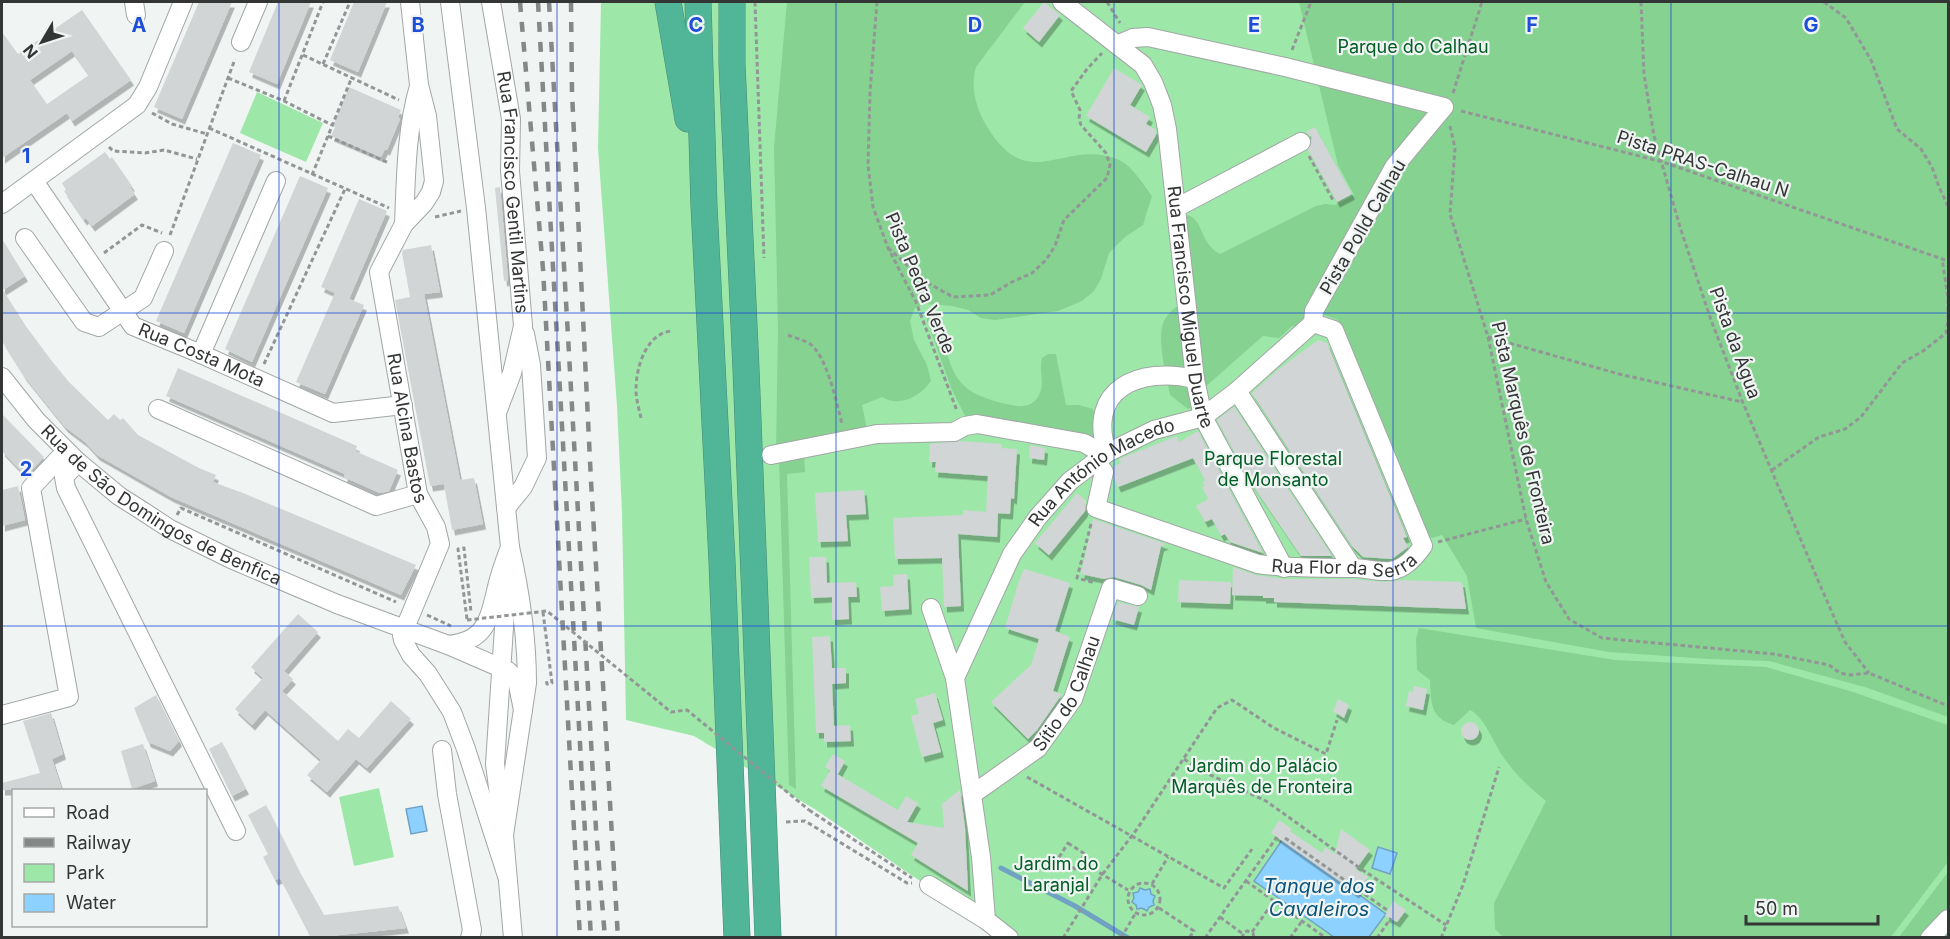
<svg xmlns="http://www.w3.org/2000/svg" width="1950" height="939" font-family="Inter,sans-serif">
<defs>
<filter id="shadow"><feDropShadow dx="3" dy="5.5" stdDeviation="0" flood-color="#0004"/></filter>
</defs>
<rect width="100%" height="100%" fill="#f0f5f4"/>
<g fill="#9de8a9">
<path d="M601,2H1948V937H1002L816,810L694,736L626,720L622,512L617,406L598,148Z"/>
<path d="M257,92L323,123L306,162L240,133Z"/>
<path d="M379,788L394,857L354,866L339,797Z"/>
</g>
<g fill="#85d291">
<path d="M787,2H1025L976,67C970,88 976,107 986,125C1029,197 1062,138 1117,159C1132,165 1142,183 1152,196L1143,225L1125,237L1109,253L1101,279L1094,291L1082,301L1058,311L995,320L981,318L968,310L952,306L926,304L915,308L910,321L914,340L927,365L931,381C921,396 899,408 882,397L862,405L867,429L776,450L778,328L774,147Z"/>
<path d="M1299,2H1948V717L1868,688L1769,661L1709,659L1609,652L1476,628L1467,576L1442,535L1428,539L1338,320L1308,309L1298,327L1292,326L1279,338L1263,336L1204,388L1208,402L1188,409L1170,395C1167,377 1155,335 1165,319C1171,308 1182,304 1191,298L1182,220L1188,215C1204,221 1199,242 1220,254L1316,206L1325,204L1335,205L1354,195L1338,165Z"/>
<path d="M931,316L937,319C954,373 949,392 1011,405C1022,408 1034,406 1039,395C1045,385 1039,370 1042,358L1048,354H1056L1066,405H1079L1093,409L1097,423L1094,439L965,416L952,390L927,321V317Z"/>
<path d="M804,454L805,472L787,474L796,789L789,785L779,459Z"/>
<path d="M1419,628L1615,660L1766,667L1850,691L1948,725V862L1891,937H1503L1495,929L1494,903L1546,801C1530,788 1516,775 1504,758C1493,743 1485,717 1470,710L1454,725C1430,718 1431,702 1430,680L1417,670L1416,639Z"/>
<path d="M1948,872V937H1899Z"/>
</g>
<g fill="#8cd1ff" stroke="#72a2c3" stroke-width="1.5">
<path d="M422,806L427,831L411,834L406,809Z"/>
<path d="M1282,840L1386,914L1369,937H1334L1254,881Z"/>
<path d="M1378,847L1397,853L1390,874L1372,868Z"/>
<path d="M1140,888L1145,890L1150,889L1151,894L1155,896L1153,901L1154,905L1149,907L1147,911L1142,908L1137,909L1136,905L1132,902L1134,898L1133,893L1138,892Z"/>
</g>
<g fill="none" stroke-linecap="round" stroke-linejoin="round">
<path stroke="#72a2c3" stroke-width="5" d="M1001,868L1075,906L1128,938"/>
</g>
<g fill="#d1d5d6" fill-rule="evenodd" filter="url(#shadow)">
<path d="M199,2H232L182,119L154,107Z"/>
<path d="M278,2H311L277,84L249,72Z"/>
<path d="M354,2H387L358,72L330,60Z"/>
<path d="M1044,2L1060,15L1039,42L1023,28Z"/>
<path d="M82,10L131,80L72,121L67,113L2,158V32L18,54ZM72,51L89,75L47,104L30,80Z"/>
<path d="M1114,68L1142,85L1130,105L1150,117L1146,124L1156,130V135L1146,152L1086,116Z"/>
<path d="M349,87L401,110L398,117L400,119L387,150L385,149L381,157L331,136L335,127L333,126Z"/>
<path d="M1315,127L1352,194L1337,202L1308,150L1312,142L1311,136L1306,132Z"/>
<path d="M233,143L261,155L184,333L156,321Z"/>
<path d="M105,152L110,159L112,157L132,186L130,187L135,194L92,226L86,218L84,220L64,191L66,190L62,183Z"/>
<path d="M300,176L328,188L252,362L225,349Z"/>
<path d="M500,187L508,280L504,281L495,188Z"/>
<path d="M359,199L387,211L349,299L364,305L325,394L296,382L335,293L321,287Z"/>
<path d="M2,239L25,276L3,290L25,325L51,360L69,382L108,420L114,414L120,420L123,418L138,435L199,468L216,475L213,482L243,493L416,565L401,595L171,497L97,455L85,442L65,427L24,376L2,341Z"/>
<path d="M431,245L440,292L424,294L460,480L474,478L483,524L452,530L444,484L430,486L395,300L410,297L402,253L403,250Z"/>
<path d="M1318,340L1327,343L1407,537L1403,538L1408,547L1392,559L1363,557L1352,546L1252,393L1279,369Z"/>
<path d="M178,368L357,446L355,451L398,470L389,491L380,493L344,477L345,474L166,396Z"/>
<path d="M1234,407L1332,556H1301L1251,483L1217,420Z"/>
<path d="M2,414L44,457L26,476L2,451Z"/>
<path d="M1198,431L1263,553L1230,542L1225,534L1221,536L1212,519L1205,522L1196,506L1208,499L1202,487L1205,486L1203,482L1205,480L1193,458L1118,487L1114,478V466L1121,463L1119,459L1177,436L1179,442Z"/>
<path d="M960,441L1002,444V448L1017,449L1014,499L1011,498L1010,514L996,513H998L997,537L958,534L961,606L944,607L942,558L895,559L893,518L963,515V510L986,512L988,476L935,472L936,462H929L930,444Z"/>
<path d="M1030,445L1045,448L1044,460L1029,458Z"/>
<path d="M18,486L25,520L2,526V490Z"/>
<path d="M864,490L866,514L846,515L848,541L818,542L815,493Z"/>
<path d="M1077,493L1086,501L1085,511L1049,555L1035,543Z"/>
<path d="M1093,519L1166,544L1161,546L1151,590L1141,585L1114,577L1104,579L1081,574Z"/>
<path d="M809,557H826L827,583L856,582L857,597H848L849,619L832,620V597L811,598Z"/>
<path d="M1233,567L1256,575L1283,579H1353L1385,582L1401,580L1462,582L1466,609L1274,602V598H1263V596L1232,595Z"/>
<path d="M1024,569L1070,583L1055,631L1070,637L1053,691L1062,694L1037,730L1028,739L991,702L1031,665L1039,639L1005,628L1019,581Z"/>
<path d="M907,574L909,609L882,611L880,587L894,586L893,575Z"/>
<path d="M1179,580L1231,582L1230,604L1178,602Z"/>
<path d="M1118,602L1139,607L1134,625L1112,619Z"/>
<path d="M298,614L318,632L284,671L293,679L282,691L338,741L348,729L359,738L391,701L411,719L367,768L356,759L327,792L307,775L321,760L265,710L252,725L235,709L263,678L251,667Z"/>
<path d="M830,636L832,668H846V683L832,684L834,726L850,725L851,741L824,742V733H816L812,637Z"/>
<path d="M1414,686L1427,689L1423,710L1406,706L1409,691L1413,692Z"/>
<path d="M935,693L943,720L933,723L941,752L922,757L911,716L919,714L915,699Z"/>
<path d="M156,695L179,741L170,751L148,742L134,708Z"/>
<path d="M1338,699L1349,705L1344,718L1333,711Z"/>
<path d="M51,713L63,754L52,759L62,790H2V783L40,773L23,721Z"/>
<circle cx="1470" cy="731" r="9"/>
<path d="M222,742L246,789L232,796L209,749Z"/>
<path d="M143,744L155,781L132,789L121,751Z"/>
<path d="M833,754L845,761L838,774L832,771L898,810L906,796L918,803L907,822L944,828L942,804L960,790L965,827L968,891L911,855L918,843L821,786L830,770L825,767Z"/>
<path d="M266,805L298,869L324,915L398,906L406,928L311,938L280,878L275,880L263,857L268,854L248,815Z"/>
<path d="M1279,820L1292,829L1290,831L1322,853L1325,847L1335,854L1341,829L1370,850L1356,869L1368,877L1356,893L1271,833Z"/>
<path d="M1393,901L1406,910L1397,922L1385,916Z"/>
</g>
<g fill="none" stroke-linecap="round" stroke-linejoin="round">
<g stroke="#a2a6a6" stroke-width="20">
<g id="minor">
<path d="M134,2L136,15"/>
<path id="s1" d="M410,2L419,85L427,116L434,181L431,192L424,203L404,224L379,272L418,494L436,527L440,544L402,635L403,640L411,655L428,674L452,712L466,749L507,876"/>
<path id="s2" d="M491,2L511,119L510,171L523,326L512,373L498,410"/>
<path id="s3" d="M1062,2L1143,65L1153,82L1162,105L1167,129L1195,379L1203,417L1284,568"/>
<path d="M241,42L258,2"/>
<path d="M1117,45L1133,38L1148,37L1285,67L1444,107L1394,167L1314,311L1313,323"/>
<path id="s4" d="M34,181L133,326L201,354L333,413L403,405"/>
<path d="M2,204L137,105L148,87L183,2"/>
<path d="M1176,208L1301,142"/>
<path d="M404,224C406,178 406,130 419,86"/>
<path d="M25,238L84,322L99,327L143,298L164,251"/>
<path d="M201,354L276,181"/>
<path id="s5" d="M2,377L36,420L78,462L119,496L141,510L170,529L231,559L337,604L448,645L508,671L517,680L523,710"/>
<path d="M1237,391L1353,568"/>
<path d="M158,409L376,506L418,494"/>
<path d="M1107,453C1086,388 1140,366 1195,379"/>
<path d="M771,455L877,434L954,432L965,426L977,424L1084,443L1096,450L1101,457"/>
<path id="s6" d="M1096,461L1104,472L1096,508L1258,564C1290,569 1321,567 1353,568C1365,568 1378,572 1390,571C1405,569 1415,557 1423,546L1334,330L1313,323"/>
<path d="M78,462L64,477L66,488L236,831"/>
<path d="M506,508L523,487L537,458L531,365L525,334"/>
<path d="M510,547C520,591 527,638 527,683L504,835L513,938"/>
<path d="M501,586L505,612L495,764L502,818"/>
<path d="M931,608L955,678L981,857L986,920"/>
<path d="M448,645C487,641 489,619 497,587C500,573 505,560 510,547L476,208L450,2"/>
<path id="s7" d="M955,678L1012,554L1038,517L1070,481L1107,453L1154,430L1203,417L1237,391L1313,323"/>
<path d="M2,715L69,697L31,488L66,451"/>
<path d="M442,750L447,794L472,930L470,938"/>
<path id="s8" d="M973,794L1038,748L1073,699L1111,588L1138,596"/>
<path d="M929,885L986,920L1009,938"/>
<path d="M1930,938L1948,919"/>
</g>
</g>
<g stroke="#478975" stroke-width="27">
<g id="highway">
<path d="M668,2L688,119"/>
<path d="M698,2L704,206L722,561L737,938"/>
<path d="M732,2V64L746,369L768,938"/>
</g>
</g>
<g stroke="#939696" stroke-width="3" stroke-dasharray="4.5 3" stroke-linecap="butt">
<path d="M755,2L764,258"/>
<path d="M877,2L870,92L868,165L873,207L888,248L916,302L957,411"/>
<path d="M1107,2L1120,23"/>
<path d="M1641,2L1644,74L1654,136L1680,227L1711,320L1743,403L1820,585L1845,642L1869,673"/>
<path d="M1824,2L1846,18L1871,60L1897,129L1921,149L1932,167L1939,187L1948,206"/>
<path d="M1292,50L1311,2"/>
<path d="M303,55L399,100"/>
<path d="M323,64L350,2"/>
<path d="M228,78L284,101L332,125"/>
<path d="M1453,93L1482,2"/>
<path d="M284,101L323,2"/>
<path d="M1461,111L1663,162L1948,261"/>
<path d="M152,113L172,124L207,134"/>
<path d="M1450,126L1455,148L1450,214L1488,337L1526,519L1546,582L1569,619L1602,638L1774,654L1829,665L1840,673L1850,675L1869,673L1948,706"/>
<path d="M209,128L389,208"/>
<path d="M328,136L389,163"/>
<path d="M109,147L113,151L145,153L164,150L197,159"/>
<path d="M1309,156L1334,202"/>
<path d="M312,175L352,77"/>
<path d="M435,217L461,211"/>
<path d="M170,235L235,59"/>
<path d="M888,248L928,283L953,297L990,295L1012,282L1032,273L1046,260L1055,246L1064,220L1107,178L1110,165L1106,153L1081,125L1079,119L1080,110L1071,91L1087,69L1102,53"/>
<path d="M104,253L142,225L162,233"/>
<path d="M788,335C795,338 804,340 810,344C827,356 837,404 842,424"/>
<path d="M1488,337L1619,374L1742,402"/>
<path d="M264,364L345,189"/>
<path d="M641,418C639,409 636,399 636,390C636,367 646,334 671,331"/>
<path d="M1772,470L1819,437L1845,429L1861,417L1902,363L1923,351L1946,333L1948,320V297L1942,259"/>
<path d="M177,515L181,508L396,602"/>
<path d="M1091,524L1077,578L1095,583"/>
<path d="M1438,542L1526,519"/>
<path d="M543,612L552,683L547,684L546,679"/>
<path d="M427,615L451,626"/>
<path d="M467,619L458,549L464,548L471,612"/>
<path d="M1184,759L1202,771L1266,801L1364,871L1446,925"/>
<path d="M1027,777L1224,888L1252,849"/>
<path d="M809,810L912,878"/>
<path d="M786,822L805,821L907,883H912"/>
<path d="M1285,838L1387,910"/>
<path d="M1068,843L1085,854L1075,869L1058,859Z"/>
<path d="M1080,861L1128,890"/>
<path d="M1246,881L1326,938"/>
<circle cx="1144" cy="899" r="16"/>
<path d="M1152,884L1168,857"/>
<path d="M1159,908L1194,931L1189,938"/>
<path d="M1220,917L1243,934"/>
<path d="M1252,932L1274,901"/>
<path d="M1063,938L1102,875L1137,829L1217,708L1232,700L1274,728L1326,754L1337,720"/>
<path d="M1121,938L1135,914"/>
<path d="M1205,938L1277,837"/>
<path d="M1242,938L1244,932L1247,931L1253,933L1254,938"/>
<path d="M1290,938L1302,921"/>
<path d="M1377,938L1391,918"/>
<path d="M1441,938L1463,885L1499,767"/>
</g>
<use href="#minor" stroke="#fff" stroke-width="18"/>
<use href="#highway" stroke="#51b597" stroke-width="26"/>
<g stroke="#848887" stroke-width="4.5" stroke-dasharray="10 10" stroke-linecap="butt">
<path d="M520,2L543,269L580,938"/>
<path d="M538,2L591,938"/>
<path d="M549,2L596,829L605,938"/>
<path d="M571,2L572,93L591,481L618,938"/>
</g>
<path stroke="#939696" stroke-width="3" stroke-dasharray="4.5 3" stroke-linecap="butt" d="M467,620L547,611L671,712L687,710L809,810"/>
</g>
<path fill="none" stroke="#1d4ed8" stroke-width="1.5" stroke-opacity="0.55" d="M279,2V938M557,2V938M836,2V938M1114,2V938M1393,2V938M1671,2V938M2,313H1948M2,626H1948"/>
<g text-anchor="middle" stroke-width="4.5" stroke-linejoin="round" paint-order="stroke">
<g font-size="18" fill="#015d23" stroke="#f0f5f4">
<text x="1413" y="53">Parque do Calhau</text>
<text x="1273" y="465">Parque Florestal<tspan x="1273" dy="21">de Monsanto</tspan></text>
<text x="1262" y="772">Jardim do Palácio<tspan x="1262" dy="21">Marquês de Fronteira</tspan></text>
<text x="1056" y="870">Jardim do<tspan x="1056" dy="21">Laranjal</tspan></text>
</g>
<g font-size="18" fill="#343636" stroke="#f0f5f4">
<text transform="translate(1703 164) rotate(18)" y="6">Pista PRAS-Calhau N</text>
<text dy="6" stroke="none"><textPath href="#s2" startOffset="192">Rua Francisco Gentil Martins</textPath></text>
<text transform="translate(1363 227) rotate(-60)" y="6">Pista Polld Calhau</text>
<text transform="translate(920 283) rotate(67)" y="6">Pista Pedra Verde</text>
<text dy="6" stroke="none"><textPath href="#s3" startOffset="351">Rua Francisco Miguel Duarte</textPath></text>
<text transform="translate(1735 343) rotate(70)" y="6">Pista da Água</text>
<text dy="6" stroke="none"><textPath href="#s4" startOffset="250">Rua Costa Mota</textPath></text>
<text dy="6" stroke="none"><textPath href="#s1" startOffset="447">Rua Alcina Bastos</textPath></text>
<text transform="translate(1523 433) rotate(77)" y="6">Pista Marquês de Fronteira</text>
<text dy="6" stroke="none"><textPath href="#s7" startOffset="261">Rua António Macedo</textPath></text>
<text dy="6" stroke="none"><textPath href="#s5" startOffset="208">Rua de São Domingos de Benfica</textPath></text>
<text dy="6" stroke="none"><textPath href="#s6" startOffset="309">Rua Flor da Serra</textPath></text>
<text dy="6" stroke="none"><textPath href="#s8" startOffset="142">Sítio do Calhau</textPath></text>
</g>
<g font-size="20" font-style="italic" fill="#0c5479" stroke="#f0f5f4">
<text x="1319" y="893">Tanque dos<tspan x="1319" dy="23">Cavaleiros</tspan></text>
</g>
</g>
<g font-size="20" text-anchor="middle" font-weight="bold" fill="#1d4ed8" stroke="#f0f5f4" stroke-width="4.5" stroke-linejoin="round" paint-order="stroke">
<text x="139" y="32">A</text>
<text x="418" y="32">B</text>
<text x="696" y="32">C</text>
<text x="975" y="32">D</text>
<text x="1254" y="32">E</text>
<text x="1532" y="32">F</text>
<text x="1811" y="32">G</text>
<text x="26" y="163">1</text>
<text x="26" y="476">2</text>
</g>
<rect width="1950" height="939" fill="none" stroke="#343636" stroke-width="6"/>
<rect x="12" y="789" width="195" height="138" fill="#f0f5f4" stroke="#a5a9a8" stroke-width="1.5"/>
<rect x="24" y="808" width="30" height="9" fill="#ffffff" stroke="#a5a9a8" stroke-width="1.5"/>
<text x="66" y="819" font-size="18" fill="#343636">Road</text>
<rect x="24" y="838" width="30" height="9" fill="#848887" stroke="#a5a9a8" stroke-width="1.5"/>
<text x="66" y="849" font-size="18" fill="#343636">Railway</text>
<rect x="24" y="864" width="30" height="18" fill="#9de8a9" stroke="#a5a9a8" stroke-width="1.5"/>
<text x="66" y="879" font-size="18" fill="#343636">Park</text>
<rect x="24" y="894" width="30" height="18" fill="#8cd1ff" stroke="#a5a9a8" stroke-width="1.5"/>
<text x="66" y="909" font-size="18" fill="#343636">Water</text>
<g transform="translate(42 42) rotate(231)" stroke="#f0f5f4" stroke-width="4.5" paint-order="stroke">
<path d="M0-4.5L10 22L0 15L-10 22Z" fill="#343636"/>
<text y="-9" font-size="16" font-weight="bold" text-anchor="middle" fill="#343636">N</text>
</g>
<path d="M1746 915v9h132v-9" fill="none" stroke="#343636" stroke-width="3"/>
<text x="1755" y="915" font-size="18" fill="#343636" stroke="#f0f5f4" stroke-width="4.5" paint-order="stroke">50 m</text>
</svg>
